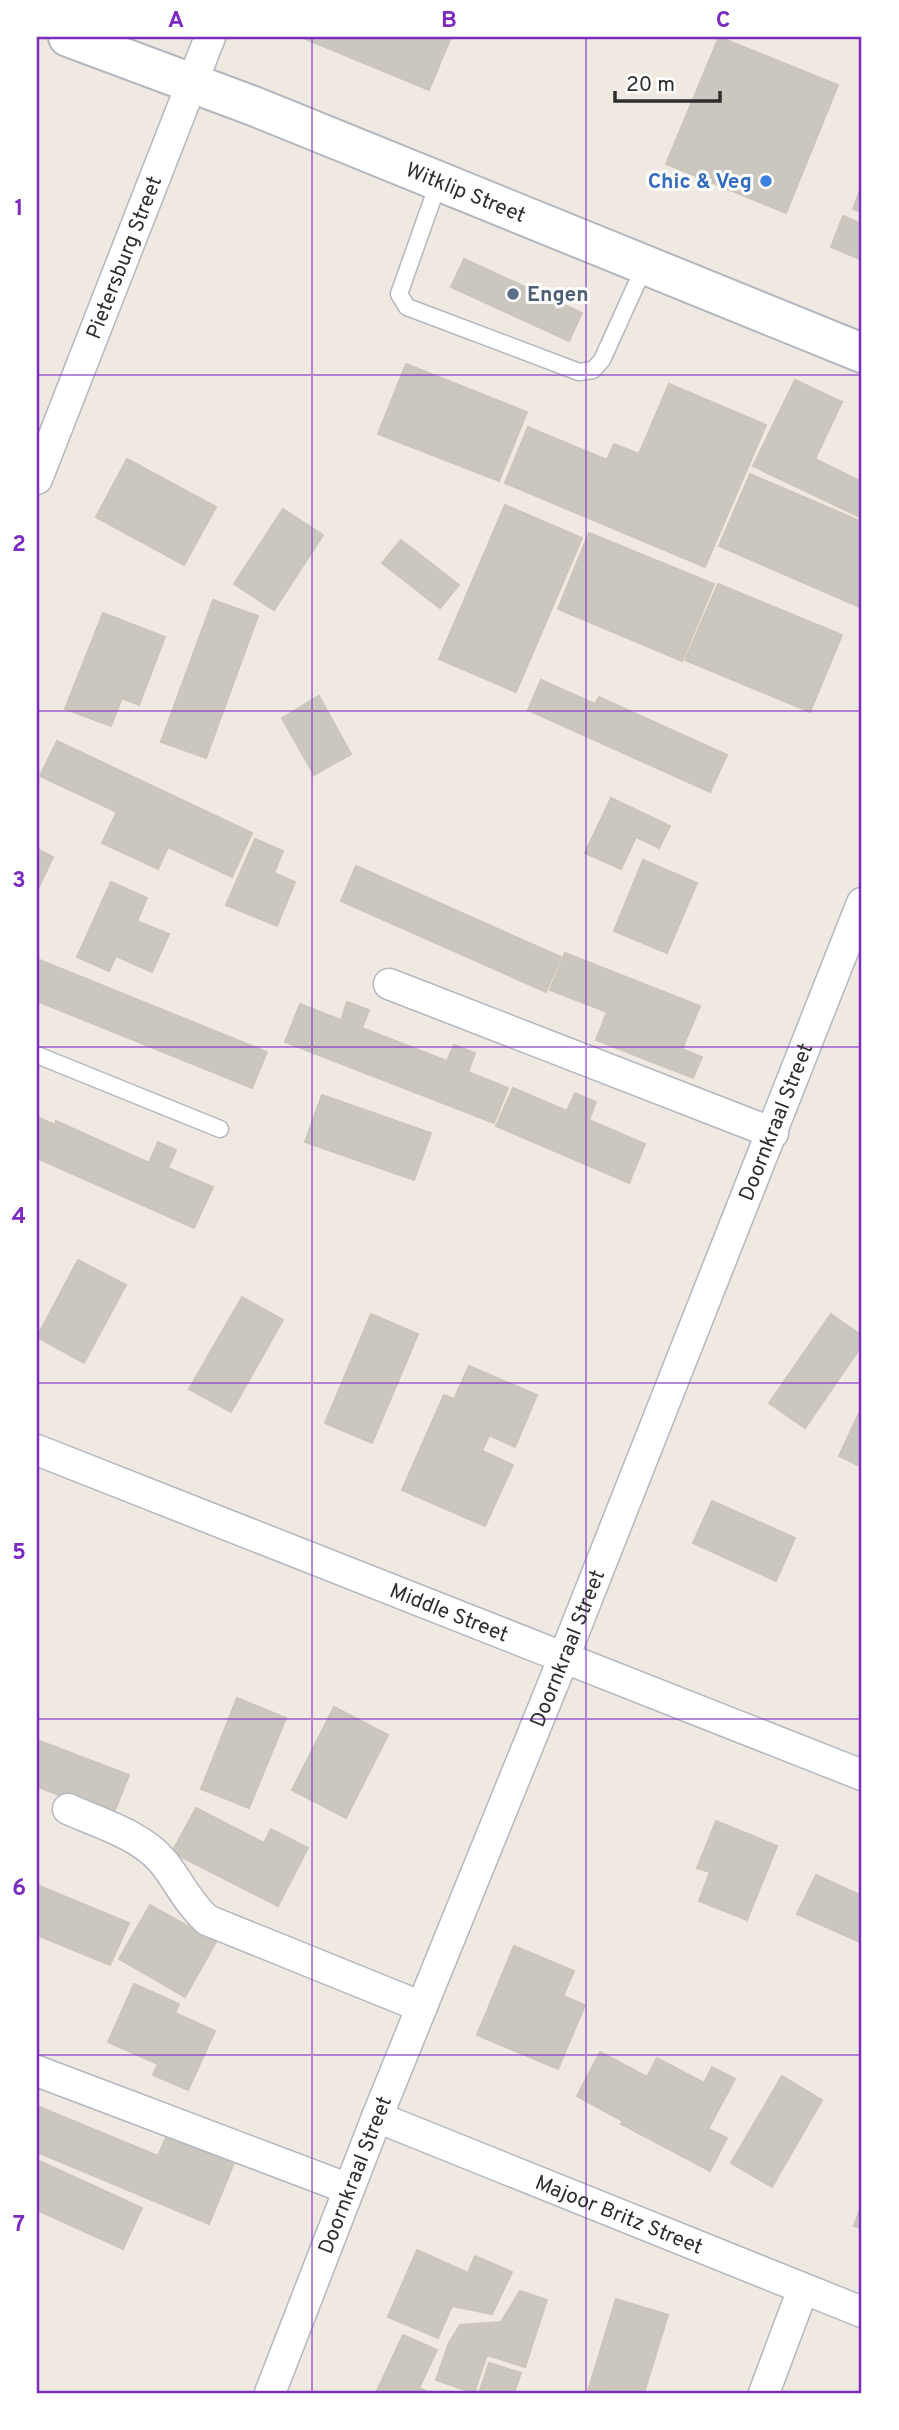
<svg xmlns="http://www.w3.org/2000/svg" width="899" height="2430" font-family="Overpass,sans-serif">
<rect width="100%" height="100%" fill="#efe9e1"/>
<g fill="#cbc7bf" stroke="#cbc5ba" stroke-width="2">
<path d="M301,37H451L429,90Z"/>
<path d="M719,37L838,85L786,213L666,164Z"/>
<path d="M862,185V212L853,209Z"/>
<path d="M843,216L862,224V260L831,247Z"/>
<path d="M464,259L582,313L569,341L451,287Z"/>
<path d="M406,364L527,412L499,481L378,434Z"/>
<path d="M795,380L842,402L815,459L862,482V518L753,466Z"/>
<path d="M669,384L766,425L705,567L505,483L528,427L607,460L614,444L639,454Z"/>
<path d="M127,459L216,507L184,565L96,517Z"/>
<path d="M750,474L862,522V608L719,546Z"/>
<path d="M505,505L582,538L516,692L439,659Z"/>
<path d="M283,509L323,535L274,610L234,584Z"/>
<path d="M589,533L714,584L682,661L558,609Z"/>
<path d="M401,540L459,585L440,608L382,563Z"/>
<path d="M718,584L842,635L810,712L685,660Z"/>
<path d="M213,600L258,616L206,758L161,742Z"/>
<path d="M103,613L165,637L139,705L122,698L111,726L65,709Z"/>
<path d="M541,680L595,704L599,697L727,755L710,792L528,710Z"/>
<path d="M319,696L351,754L314,775L282,718Z"/>
<path d="M57,741L252,833L232,877L168,847L158,869L102,843L117,812L40,776Z"/>
<path d="M611,798L670,826L659,848L636,837L621,869L585,853Z"/>
<path d="M255,839L283,851L274,873L295,882L277,926L226,905Z"/>
<path d="M37,849L53,857L37,891Z"/>
<path d="M643,860L697,883L667,953L614,931Z"/>
<path d="M356,866L561,957L546,992L341,901Z"/>
<path d="M111,882L147,898L137,921L169,934L152,972L116,956L109,971L77,957Z"/>
<path d="M565,953L700,1006L682,1049L702,1057L693,1078L596,1040L607,1012L550,990Z"/>
<path d="M37,959L267,1052L252,1088L37,1001Z"/>
<path d="M347,1002L369,1010L362,1028L447,1061L454,1045L475,1053L468,1072L508,1088L494,1123L285,1042L300,1004L341,1020Z"/>
<path d="M513,1088L567,1111L575,1093L596,1102L589,1120L645,1144L629,1183L496,1126Z"/>
<path d="M322,1095L431,1133L414,1180L305,1142Z"/>
<path d="M37,1117L55,1125L56,1121L149,1163L158,1142L176,1150L168,1168L213,1187L194,1228L37,1158Z"/>
<path d="M78,1260L126,1285L84,1363L37,1337Z"/>
<path d="M242,1297L283,1320L231,1412L189,1389Z"/>
<path d="M371,1314L418,1334L372,1443L325,1423Z"/>
<path d="M831,1314L862,1336V1345L805,1428L769,1403Z"/>
<path d="M469,1366L537,1395L515,1447L489,1435L482,1451L513,1465L485,1526L402,1490L444,1395L454,1399Z"/>
<path d="M862,1407V1467L839,1456Z"/>
<path d="M712,1501L795,1538L776,1581L693,1543Z"/>
<path d="M237,1698L286,1718L249,1808L201,1789Z"/>
<path d="M334,1707L388,1735L346,1818L292,1790Z"/>
<path d="M37,1740L129,1775L113,1815L38,1787L37,1791Z"/>
<path d="M196,1808L264,1843L271,1829L308,1848L278,1906L172,1852Z"/>
<path d="M716,1821L777,1846L747,1920L699,1901L710,1872L697,1868Z"/>
<path d="M816,1875L862,1896V1943L797,1914Z"/>
<path d="M37,1885L129,1923L110,1965L37,1935Z"/>
<path d="M150,1905L216,1942L185,1997L119,1959Z"/>
<path d="M514,1946L574,1971L563,1996L585,2005L558,2069L477,2035Z"/>
<path d="M134,1984L179,2004L175,2013L215,2031L188,2090L153,2075L158,2064L108,2042Z"/>
<path d="M600,2052L647,2077L657,2058L704,2083L712,2067L735,2079L708,2129L727,2138L710,2171L621,2124L623,2121L577,2096Z"/>
<path d="M782,2076L822,2100L772,2187L731,2163Z"/>
<path d="M37,2106L158,2156L167,2135L234,2163L209,2224L37,2152Z"/>
<path d="M37,2160L142,2208L123,2249L37,2210Z"/>
<path d="M862,2203V2229L854,2226Z"/>
<path d="M417,2250L468,2273L475,2256L512,2272L492,2314L452,2306L438,2338L388,2317Z"/>
<path d="M520,2291L547,2300L525,2367L487,2355L474,2393L436,2380L449,2343L460,2325L501,2322Z"/>
<path d="M616,2299L668,2315L644,2393L588,2391Z"/>
<path d="M403,2335L437,2350L419,2388L430,2393H376Z"/>
<path d="M489,2363L521,2373L514,2393H479Z"/>
</g>
<g fill="none" stroke-linecap="round" stroke-linejoin="round">
<g stroke="#b4b7c1" stroke-width="19">
<g id="lane">
<path d="M439,181L399,294L407,307L579,372L593,370L602,360L645,265"/>
<path d="M37,1055L220,1129"/>
</g>
</g>
<g stroke="#b4b7c1" stroke-width="33">
<g id="street">
<path id="s1" d="M37,479L210,37"/>
<path d="M389,984L773,1133"/>
<path id="s2" d="M37,1450L862,1775"/>
<path d="M68,1809C99,1823 142,1835 164,1863C179,1882 188,1903 207,1920L422,2007"/>
<path d="M37,2071L349,2189"/>
<path id="s3" d="M377,2117L862,2312"/>
<path id="s4" d="M270,2393L377,2117L564,1657L862,903"/>
<path d="M764,2393L803,2289"/>
</g>
</g>
<g stroke="#b4b7c1" stroke-width="42">
<g id="secondary">
<path id="s5" d="M68,37L256,107L862,353"/>
</g>
</g>
<use href="#lane" stroke="#fff" stroke-width="16"/>
<use href="#street" stroke="#fff" stroke-width="30"/>
<use href="#secondary" stroke="#fff" stroke-width="38"/>
</g>
<path fill="none" stroke="#7b2cbf" stroke-width="2" stroke-opacity="0.55" d="M312,37V2393M586,37V2393M37,375H862M37,711H862M37,1047H862M37,1383H862M37,1719H862M37,2055H862"/>
<circle fill="#3f7fe0" stroke="#fff" stroke-width="2.5" cx="766" cy="181" r="7"/>
<circle fill="#5c6f8a" stroke="#fff" stroke-width="2.5" cx="513" cy="294" r="7"/>
<g text-anchor="middle" stroke-width="6" stroke-linejoin="round" paint-order="stroke">
<g font-size="21" font-weight="bold" fill="#366cbe" stroke="#fff" text-anchor="end">
<text x="752" y="188">Chic &amp; Veg</text>
</g>
<g font-size="21" fill="#2e2e2e" stroke="#fff">
<text dy="7" stroke="none"><textPath href="#s5" startOffset="427">Witklip Street</textPath></text>
<text dy="7" stroke="none"><textPath href="#s1" startOffset="238">Pietersburg Street</textPath></text>
<text dy="7" stroke="none"><textPath href="#s4" startOffset="1368">Doornkraal Street</textPath></text>
<text dy="7" stroke="none"><textPath href="#s2" startOffset="443">Middle Street</textPath></text>
<text dy="7" stroke="none"><textPath href="#s4" startOffset="802">Doornkraal Street</textPath></text>
<text dy="7" stroke="none"><textPath href="#s4" startOffset="234">Doornkraal Street</textPath></text>
<text dy="7" stroke="none"><textPath href="#s3" startOffset="261">Majoor Britz Street</textPath></text>
</g>
<g font-size="21" font-weight="bold" fill="#4e5e75" stroke="#fff" text-anchor="start">
<text x="527" y="301">Engen</text>
</g>
</g>
<rect width="899" height="2430" fill="none" stroke="#ffffff" stroke-width="77"/>
<path d="M615 91v10h105v-10" fill="none" stroke="#2e2e2e" stroke-width="3.5"/>
<text x="626" y="91" font-size="21" fill="#2e2e2e" stroke="#ffffff" stroke-width="5" paint-order="stroke">20 m</text>
<rect x="38" y="38" width="822" height="2354" fill="none" stroke="#7b2cbf" stroke-width="2.5"/>
<g font-size="23" text-anchor="middle" font-weight="bold" fill="#7b2cbf">
<text x="176" y="27">A</text>
<text x="449" y="27">B</text>
<text x="723" y="27">C</text>
<text x="19" y="215">1</text>
<text x="19" y="551">2</text>
<text x="19" y="887">3</text>
<text x="19" y="1223">4</text>
<text x="19" y="1559">5</text>
<text x="19" y="1895">6</text>
<text x="19" y="2231">7</text>
</g>
</svg>
